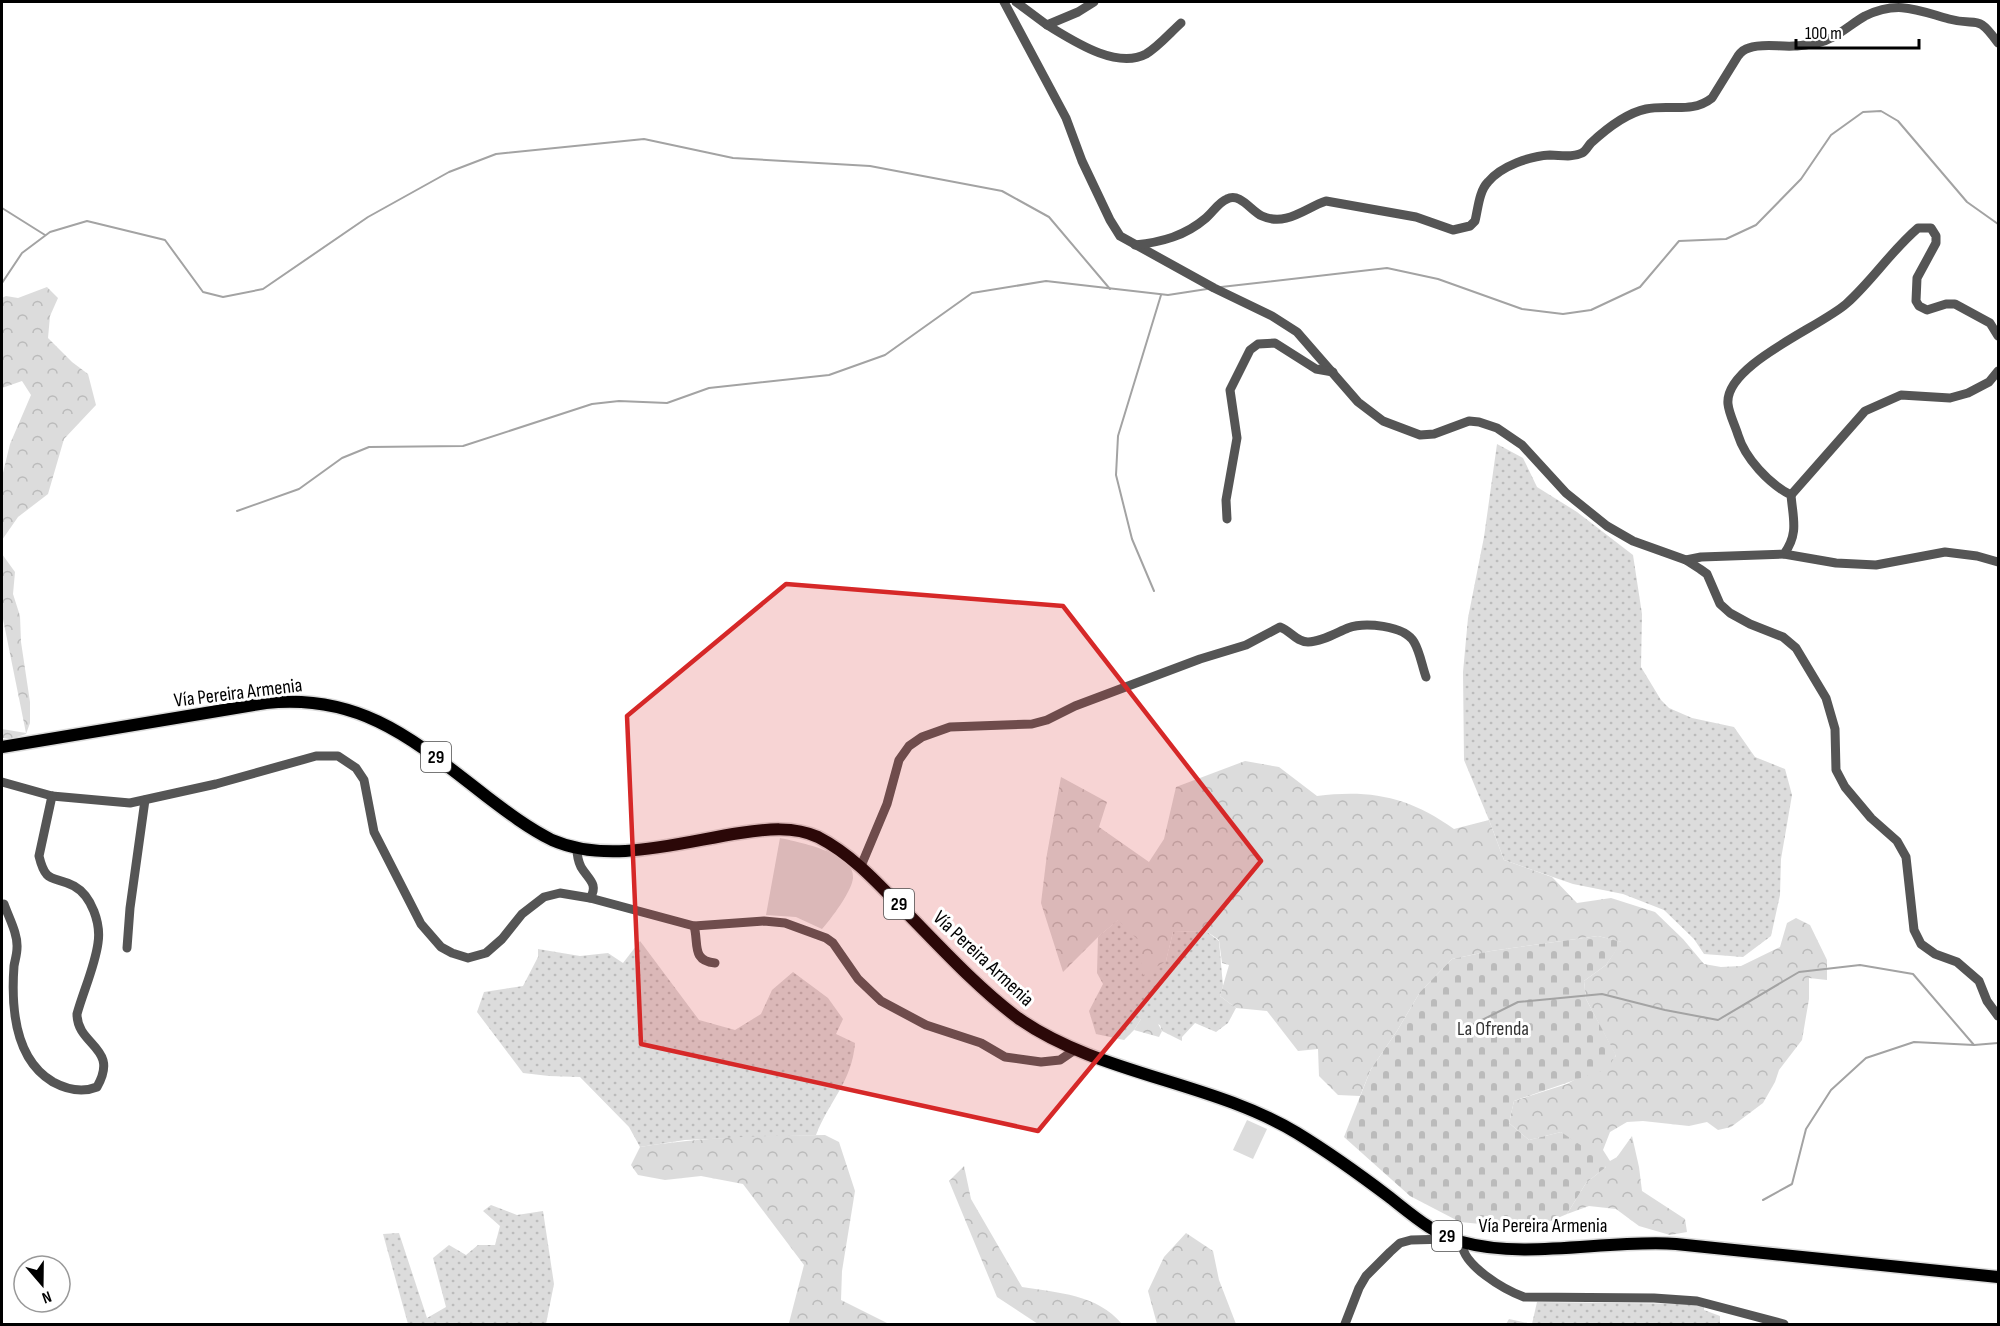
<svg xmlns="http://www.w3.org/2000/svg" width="2000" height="1326" font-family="'Sofia Sans Condensed',sans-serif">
<defs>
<pattern id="grass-dots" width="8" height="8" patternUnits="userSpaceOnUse" patternTransform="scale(1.5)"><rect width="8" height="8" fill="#dcdcdc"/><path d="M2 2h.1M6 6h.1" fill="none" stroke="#bbb" stroke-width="1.8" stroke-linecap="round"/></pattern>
<pattern id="forest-crowns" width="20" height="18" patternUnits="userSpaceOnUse" patternTransform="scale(1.5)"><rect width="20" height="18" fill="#dcdcdc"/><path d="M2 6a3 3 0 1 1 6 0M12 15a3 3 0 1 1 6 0" fill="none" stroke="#bbb"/></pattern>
<pattern id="cemetery-stones" width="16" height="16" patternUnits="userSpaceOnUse" patternTransform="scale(1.5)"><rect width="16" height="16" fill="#dcdcdc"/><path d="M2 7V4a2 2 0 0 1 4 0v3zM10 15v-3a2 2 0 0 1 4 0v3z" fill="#bbb"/></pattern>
</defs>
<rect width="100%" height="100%" fill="#fff"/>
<g fill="url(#grass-dots)">
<path d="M1497,444L1523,458L1537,487L1577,512L1633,555L1642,614L1641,667L1661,700L1669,708L1692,718L1734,727L1755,757L1785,769L1792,795L1781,859L1780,895L1771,936L1743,957L1704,954L1694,939L1664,910L1623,894L1573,884L1504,860L1489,820L1464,760L1463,672L1468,618L1484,537Z"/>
<path d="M1119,919L1138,940L1166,961L1173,932L1206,931L1219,941L1223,986L1220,996L1236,1008L1228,1023L1216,1032L1195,1023L1182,1037V1041L1162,1031L1160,1025L1141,1019L1134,1030L1124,1040L1096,1034L1089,1011L1103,984L1097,973L1098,937Z"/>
<path d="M640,941L699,1020L735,1030L761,1014L772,990L793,972L828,998L843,1019L836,1034L855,1043C852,1082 829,1101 816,1135L685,1140L640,1147L629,1127L580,1077L549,1076L523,1073L477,1012L484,992L523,986L538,957V949L580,956L608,953L623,963Z"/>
<path d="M491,1205L517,1215L543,1211L554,1284L546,1324H408L383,1234L399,1233L427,1318L446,1307L433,1258L449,1245L466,1255L478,1245H495L500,1226L483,1211Z"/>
<path d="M1537,1302L1704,1304V1310L1720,1316V1324H1506L1509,1319L1532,1324Z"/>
</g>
<g fill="url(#forest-crowns)">
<path d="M47,287L58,298L50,316L48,338L72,362L88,374L96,405L64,439L48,494L18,517L2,540V477L10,444L31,395L22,381L2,388V298L6,296L18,298Z"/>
<path d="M2,554L15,572L13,594L20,616L21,642L30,702V723L26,734L14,738H2V729L26,733L2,614Z"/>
<path d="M1245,761L1279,767L1317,796C1370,789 1410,797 1454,829L1489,820L1504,860L1552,877L1577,903L1611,898L1655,912L1683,939L1704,964L1721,967L1741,966L1780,947L1787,923L1796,918L1810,925L1827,960V980L1809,978V999L1802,1040L1779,1070L1775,1082L1763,1103L1731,1127L1718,1130L1707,1122L1689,1126L1643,1121L1627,1122L1610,1132L1603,1150L1610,1161L1617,1157L1632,1136L1639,1167L1642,1191L1685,1219L1687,1232L1670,1235L1639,1226L1616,1209L1589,1206L1567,1214L1586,1183L1606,1167L1561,1132L1529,1140L1509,1123L1514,1101L1567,1084L1616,1056L1586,999L1584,981L1606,965L1621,942L1598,936L1491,951L1452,959L1420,992L1397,1031L1371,1069L1360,1096L1338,1095L1319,1076L1318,1049L1298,1051L1267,1011L1236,1008L1220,996L1229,965L1222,963L1219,940L1206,931L1173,932L1166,961L1143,975L1138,940L1118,920L1098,937L1063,972L1041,903L1047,854L1061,777L1107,802L1099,827L1149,862L1164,839L1176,787Z"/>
<path d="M1154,1017L1162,1031L1159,1037L1134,1030L1141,1019Z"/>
<path d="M825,1135L839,1142L855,1191L842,1271L841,1300L889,1324H792L789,1323L804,1265L743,1184L701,1176L665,1180L638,1175L631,1165L640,1147C702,1137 763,1136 825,1135Z"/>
<path d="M964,1166L971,1199L1022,1287C1058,1293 1097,1294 1122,1324H1038L997,1297L949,1181Z"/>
<path d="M1186,1233L1213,1251L1219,1280L1236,1324H1157L1148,1291L1164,1257Z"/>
</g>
<path fill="url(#cemetery-stones)" d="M1598,936L1622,942L1606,965L1584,981L1586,999L1616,1055L1607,1069L1514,1101L1509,1123L1529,1140L1561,1132L1600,1158L1606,1167L1586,1183L1567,1214L1532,1229L1460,1222L1410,1196L1344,1137L1371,1069L1397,1031L1420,992L1452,959L1491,951Z"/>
<g fill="#dcdcdc">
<path d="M780,838C798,842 856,853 853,878C852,891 831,919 822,929L796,917L766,915Z"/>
<path d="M1247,1120L1267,1129L1253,1159L1233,1150Z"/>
</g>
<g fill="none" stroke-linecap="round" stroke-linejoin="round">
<g stroke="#a3a3a3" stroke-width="2">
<path d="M2,208L45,235"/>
<path d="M2,283L22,253L50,232L87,221L165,240L203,292L223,297L263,289L368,217L449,172L496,154L644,139L733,158L870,166L1002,191L1049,217L1110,289"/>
<path d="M1221,287L1387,268L1438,279L1522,309L1563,314L1591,310L1640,287L1679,241L1726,239L1756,225L1801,179L1831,135L1863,112L1881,111L1898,121L1967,202L1998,224"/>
<path d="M237,511L299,489L342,458L369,447L463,446L592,404L619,401L667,403L709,388L829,375L885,355L972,293L1046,281L1168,295L1207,289"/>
<path d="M1154,591L1132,539L1116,475L1118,436L1161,295"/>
<path d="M1474,1024L1518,1002L1602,994L1665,1010L1718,1020L1799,972L1860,965L1913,974L1974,1045"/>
<path d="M1763,1200L1792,1184L1806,1129L1831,1090L1866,1058L1914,1042L1974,1045L1998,1043"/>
</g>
<g stroke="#dbdbdb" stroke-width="15">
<path id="major" d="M2,747L266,703C362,693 415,741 486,796C507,812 528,828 552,840C609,865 681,842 740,833C766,829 794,826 818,837C849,853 873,878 897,903C936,942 974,985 1018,1018C1099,1075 1211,1081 1297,1133C1328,1152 1359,1174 1388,1196C1410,1213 1434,1235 1462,1242C1526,1260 1609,1239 1676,1244L1998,1277"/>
</g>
<g stroke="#555" stroke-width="9">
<path d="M1004,2L1066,118L1082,161L1110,220L1120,236L1214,288L1272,316L1297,332L1358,402L1383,421L1420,435L1434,434L1469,421L1479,422L1497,428L1522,445L1566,493L1607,526L1633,541L1686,560L1700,569L1707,574L1720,604L1730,613L1750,624L1783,637L1796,648L1826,698L1835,729L1836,770L1845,787L1871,818L1897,841L1906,857L1914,930L1921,944L1935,954L1957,962L1979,981L1987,1001L1998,1016"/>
<path d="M1016,2L1047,25L1078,12L1094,2"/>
<path d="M1047,25C1072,40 1116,70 1146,54C1158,47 1170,33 1181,23"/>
<path d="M1135,245C1162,242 1185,236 1206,218C1213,212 1219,202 1227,199C1240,192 1251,211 1262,216C1286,227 1305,208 1326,201L1416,217L1453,230L1470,226L1475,221C1478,209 1479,191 1488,182C1501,166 1530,156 1550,155C1560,155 1572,158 1582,153C1586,151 1588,146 1591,143C1605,130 1627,113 1646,109C1669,104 1692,114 1712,98L1738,56C1741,52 1744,49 1749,48C1762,43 1780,47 1794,46C1802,46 1810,44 1817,43C1836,39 1849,25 1865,16C1898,0 1917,10 1949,19C1978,27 1976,12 1998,43"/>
<path d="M1791,495L1865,411L1901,395L1950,398L1968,393L1989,382L1998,371"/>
<path d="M1227,519L1226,500L1237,438L1230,390L1250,350L1258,344L1275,343L1316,369L1333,372"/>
<path d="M1784,554L1836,563L1876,565L1945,552L1977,556L1998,562"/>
<path d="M1686,560L1701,557L1784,554C1799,533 1793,519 1791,495C1769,484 1745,458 1738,435C1735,425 1729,414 1728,404C1724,365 1820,327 1846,304C1872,281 1891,251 1918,228H1931L1936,236V243L1917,278L1916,301L1919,306L1927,310L1946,304H1955L1990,323L1998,336"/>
<path d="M2,782L52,796L130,803L216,784L316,756H338L356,768L364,780L374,832L421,924L441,947L452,953L468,958L486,953L502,939L522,914L544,897L560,893L590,898L694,926L764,921L785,923L826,938L833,943L858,979L881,1001L926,1025L981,1043L1005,1057L1041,1062L1060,1060L1076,1049"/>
<path d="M577,848C577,855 578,861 581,867C588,879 599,884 590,898"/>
<path d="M861,866L887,804L899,760L909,746L922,737L950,727L1032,724L1047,720L1075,706L1200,659L1246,645L1280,627C1291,631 1296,642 1308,642C1321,642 1336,633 1348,628C1364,622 1404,625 1414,642C1420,652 1422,666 1426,677"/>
<path d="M4,904C9,918 18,934 17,948C17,954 15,960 14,966C11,1007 14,1059 53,1082C66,1089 82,1093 97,1087C120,1047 77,1046 77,1014C83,992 95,966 98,943C101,924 92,896 74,886C53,875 46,885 39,856L52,796"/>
<path d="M694,926C699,943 691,961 715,963"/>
<path d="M127,948L130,908L145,800"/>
<path d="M1462,1242C1461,1265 1505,1290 1524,1297L1654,1298L1697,1301L1784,1324"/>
<path d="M1345,1324L1359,1288L1366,1276L1390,1252L1400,1243L1411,1240L1449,1239"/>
</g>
<use href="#major" stroke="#000" stroke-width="12"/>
</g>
<path fill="#d62828" fill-opacity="0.2" stroke="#d62828" stroke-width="4.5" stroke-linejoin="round" d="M786,584L1063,606L1261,861L1038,1131L641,1044L627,716Z"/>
<g text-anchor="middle" stroke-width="6" stroke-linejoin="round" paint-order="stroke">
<g fill="#fff" stroke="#4c4c4c" stroke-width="1.5">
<rect x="421" y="742" width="30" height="30" rx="4.5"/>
<rect x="884" y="889" width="30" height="30" rx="4.5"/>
<rect x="1432" y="1221" width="30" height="30" rx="4.5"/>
</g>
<g font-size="18" font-weight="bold" fill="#000">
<text x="436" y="763">29</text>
<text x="899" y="910">29</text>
<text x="1447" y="1242">29</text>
</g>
<g font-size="20" fill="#000" stroke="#fff">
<text transform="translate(238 692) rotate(-7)" y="7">Vía Pereira Armenia</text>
<text transform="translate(984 958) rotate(43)" y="7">Vía Pereira Armenia</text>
<text x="1543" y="1232">Vía Pereira Armenia</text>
</g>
<g font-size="20" fill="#333" stroke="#fff">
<text x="1493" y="1035">La Ofrenda</text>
</g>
</g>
<rect width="2000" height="1326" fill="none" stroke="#000000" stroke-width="6"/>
<g transform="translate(42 1284) rotate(160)"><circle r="28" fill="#ffffff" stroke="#999999" stroke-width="1.5"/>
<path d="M0-4.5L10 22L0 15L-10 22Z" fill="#000000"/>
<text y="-9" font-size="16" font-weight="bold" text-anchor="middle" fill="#000000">N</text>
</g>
<path d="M1796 39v9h123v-9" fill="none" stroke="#000000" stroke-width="3"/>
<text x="1805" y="39" font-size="18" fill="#000000" stroke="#ffffff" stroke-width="4.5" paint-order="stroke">100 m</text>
</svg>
